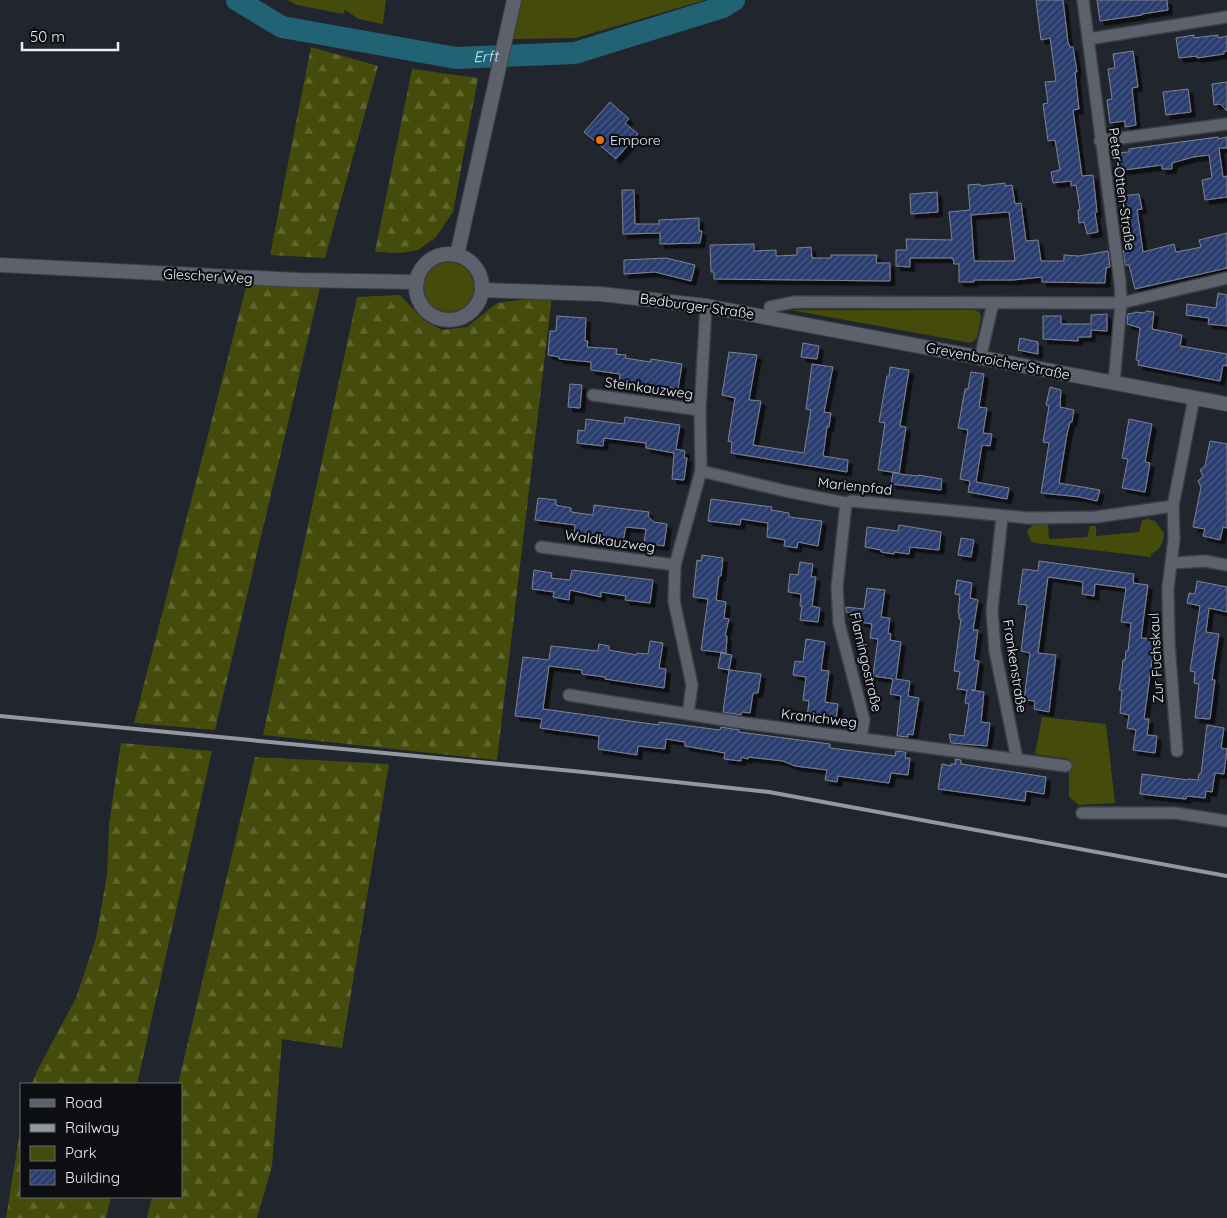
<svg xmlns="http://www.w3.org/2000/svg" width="1227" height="1218" font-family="Quicksand,sans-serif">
<defs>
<pattern id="forest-firs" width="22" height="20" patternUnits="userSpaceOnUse" patternTransform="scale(1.25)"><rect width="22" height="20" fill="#454c0b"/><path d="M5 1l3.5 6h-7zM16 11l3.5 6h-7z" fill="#60662f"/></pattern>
<pattern id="building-hatch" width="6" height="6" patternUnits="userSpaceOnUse" patternTransform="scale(1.25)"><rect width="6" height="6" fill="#2a3d6f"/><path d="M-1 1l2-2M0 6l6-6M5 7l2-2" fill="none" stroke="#495984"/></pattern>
<filter id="shadow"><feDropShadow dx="4.5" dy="4.5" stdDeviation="0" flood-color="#0009"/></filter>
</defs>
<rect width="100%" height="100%" fill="#21252e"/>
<g fill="#454c0b">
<path d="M287,0H386L383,24L359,19L345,10L343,14L297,5Z"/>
<path d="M520,0H705L576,38L511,39Z"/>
<circle cx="449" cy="287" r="25"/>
<path d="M791,310H974L979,312L981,317L977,338L971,343Z"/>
<path d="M1148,519L1155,521L1164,533C1164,543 1160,550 1151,554V557L1035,543L1031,541L1027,532C1031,523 1039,523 1048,525L1049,539L1087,537L1090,526H1096V536L1139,532L1142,520Z"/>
<path d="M1042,717L1106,724L1115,803L1079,805L1069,797V759L1035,754Z"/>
</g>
<g fill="url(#forest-firs)">
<path d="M311,47L378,66L325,258L270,255Z"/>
<path d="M412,69L478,78L453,212L436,237L418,250L401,253L375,252Z"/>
<path d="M247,283L320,288L215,730L134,723Z"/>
<path d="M400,295L425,321L442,330L467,327L497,303L552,296L497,760L263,735L357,297Z"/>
<path d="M121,743L212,751L137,1084H32L37,1071L76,998L96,938L107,875L109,824Z"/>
<path d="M255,757L389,764L342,1048L282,1039L272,1166L257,1218H147L152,1197H181V1084H178Z"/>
<path d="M21,1125V1197H111L106,1218H6Z"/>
</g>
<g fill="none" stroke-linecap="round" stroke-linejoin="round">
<path stroke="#216275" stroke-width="22" id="s1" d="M237,0L282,27L456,58L575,53L723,7L734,0"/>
</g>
<g fill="url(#building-hatch)" stroke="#7e848f" fill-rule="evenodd" filter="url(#shadow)">
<path d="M1036,0H1063L1068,42L1070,47H1073L1077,72H1075L1079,109L1073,110L1082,176L1093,175L1097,212L1095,213L1098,232L1087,234L1084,222L1079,223L1078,210L1080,209L1076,185L1071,186V181L1053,183L1051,172L1060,170L1055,140L1048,141L1043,104L1048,103L1045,82L1056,81L1050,38L1041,40Z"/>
<path d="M1097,0H1167L1168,10L1142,14V15L1100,21Z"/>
<path d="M1194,35V38L1218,35V38L1227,36V51L1224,52V54L1197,58V56L1179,58L1176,38Z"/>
<path d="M1133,51L1138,87L1132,88L1136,125L1125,127V121L1110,123L1107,100L1112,99L1108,69L1115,68L1113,54Z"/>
<path d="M1227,82V111L1220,104L1214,105L1212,84Z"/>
<path d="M1188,89L1191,112L1166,115L1163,92Z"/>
<path d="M610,102L629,119L625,123L638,134L616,159L584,132Z"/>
<path d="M1218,137V139L1227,137V148H1219L1223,177L1227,176V197L1205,200L1202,180L1212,178L1209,155L1193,157L1172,163V169H1162V165L1117,171L1115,153L1129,152V149Z"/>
<path d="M1005,183V186L1012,185L1015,204L1021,203L1026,241L1038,240L1041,261H1064V255L1079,256L1108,251L1110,267L1106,268L1105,283L1042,282V277L1013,280H974V282H959V264H954L953,258H910V267L896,266V250H907L906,239L952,240L949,212L970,210L968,185L980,184V186ZM1009,212L1015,261H974L971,215Z"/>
<path d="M622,190H634L635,224H659V220L699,218V231H702L700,243L660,244V233L623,234Z"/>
<path d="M937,192L938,212L911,214L910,194Z"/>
<path d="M1139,194L1142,209L1137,210L1143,252L1174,244L1176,252L1197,248L1201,247L1199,240L1227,233V268L1135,289L1129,265H1125L1123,249L1125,248L1121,222H1125L1121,196Z"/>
<path d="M754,244V251L776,250V256L797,255V248L811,247L812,258H831V255H877L876,263H890V281L714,279V272H711L710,245Z"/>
<path d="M666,258L695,265L691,281L655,272L624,274V260Z"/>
<path d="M1218,293L1227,295V326L1208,324L1209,318L1186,315L1187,304L1216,308Z"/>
<path d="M1147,311L1154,312L1152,329L1182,335L1180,346L1227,354V366L1223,365L1220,381L1138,365L1139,361L1136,360L1140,328L1127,324L1128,314L1134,313L1135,312L1144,313Z"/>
<path d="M1107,314V331L1091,330V337H1078V341L1043,339V316H1061V324H1091V315Z"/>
<path d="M557,316L586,318L585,341H588L587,347L617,349L616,354L626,355L625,358L650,362L651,359L682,364L678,389L619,381L620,374L591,370V362L559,359V357L548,355L550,331H556Z"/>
<path d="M1020,338L1038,342V354L1018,350Z"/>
<path d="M803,343L819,346L817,359L801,357Z"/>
<path d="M729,352L757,355L749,400L761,401L753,445L804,453L811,410L806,409L812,364L833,367L824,412L831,413L829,427H827L823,456L848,460L847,472L731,453L732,442L728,441L735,398L722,395Z"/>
<path d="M890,367L909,370L900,426L906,427L899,474L918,476V475L942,479L941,490L891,484L893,473H898L878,470L885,423L879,422L887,376H889Z"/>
<path d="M971,372L984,374L979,407L987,408L983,433L992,434L990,446L982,445L976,482L1009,488L1007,499L968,492L970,481L960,479L968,430L958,428L965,389H968Z"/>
<path d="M570,384L582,385L580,408L568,407Z"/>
<path d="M1050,387L1061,390L1060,407L1074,410L1072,422H1070L1067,434L1059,483L1100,490L1097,501L1080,497L1041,493L1049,443L1043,442L1049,406L1046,405Z"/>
<path d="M625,417L680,425L676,449L685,451L684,458H687L684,480L672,479L674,453L646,448V443L604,438L603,446L577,443L578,430L585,431L586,419L624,424Z"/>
<path d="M1129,419L1152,424L1145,462L1150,463L1145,492L1122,488L1128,459L1122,458Z"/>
<path d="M1210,441L1227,444V528L1223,527L1220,540L1203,536L1205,529L1193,527L1201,487L1198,481L1203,476L1200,470L1205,466Z"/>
<path d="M538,498L556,500V505L571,508V512L593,515L594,505L649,512L648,516L654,522L667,524L664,546L644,543L646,529L626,527L623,541L574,534L575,525L535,520Z"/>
<path d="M711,499L772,507L771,510L789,513V517L822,521L818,546L798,542L797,548L784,546L785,540L767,537L768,523L741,519L740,525L708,521Z"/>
<path d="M899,525L941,532L939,550L910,547L909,554L894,552V554L881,552V550L865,547L867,527L898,531Z"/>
<path d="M961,538L974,540L971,557L958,555Z"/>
<path d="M702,555L723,558L721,576H719L716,600L726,602L724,618L729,619L725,636H727L726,653L701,650L708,599L693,597L697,560L701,561Z"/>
<path d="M1039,561L1134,574L1133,583L1148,585L1141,638L1155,639L1144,719H1149L1147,735L1157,736L1155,753L1133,750L1136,730L1127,728L1129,715L1120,713L1122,690H1119L1121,679L1123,660H1125L1126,651H1128L1131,623L1121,622L1126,588L1095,584L1094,596L1082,594L1083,582L1048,577L1038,653L1056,655L1049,712L1034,709L1035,701L1024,700L1030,653L1021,651L1027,605L1018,604L1023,569L1038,571Z"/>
<path d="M800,562L813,564L811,577H816L812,606L820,608L818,622L800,620L802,606H800L801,594L788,592L790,574L798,575Z"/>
<path d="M534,570L552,573L551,578L570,580L572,570L653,580L650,603L625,600L626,596L601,592V597L570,590L569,600L553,597L554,592L532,589Z"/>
<path d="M957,580L972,583L970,598L978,600L973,630H978L974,660L979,661L975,690H971L984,692L981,722L990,723L987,746L951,743L949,734L964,736L969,704L965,703L967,690L957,689L960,672L954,671L961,619H959V613H958L960,595L955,594Z"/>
<path d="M1197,581L1227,587V612L1209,608L1206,632L1219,634L1212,680H1215L1210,719L1195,718L1199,684L1194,683L1195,672L1190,671L1200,606L1187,603L1189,593L1195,594Z"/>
<path d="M867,588L885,590L881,617L890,618L888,633L891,634L890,640L901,642L896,679L910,681L908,696L919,698L913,735L908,734V737L897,736L901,696L890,694L893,679L873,676L878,639L870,638L872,624L860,622V617L846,612V607L864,609Z"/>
<path d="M806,639L825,642L821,670L829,671L825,702L838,704L836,720L807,717L809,701L803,700L806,677L793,675L795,661L803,662Z"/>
<path d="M650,641L663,643L659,668L666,669L664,688L605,679V677L582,674V670L549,666L543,709L659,725V722L720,730L721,727L739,730V732L830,744V748L895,756L896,751L906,752L905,758H910L908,775L891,773L889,783L838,776L837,782L825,780L827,770L795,766L783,761L748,757V759L741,757V761L724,759L725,753L685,746V742L666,739L665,749L638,746L637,755L598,749L599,736L540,728L542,719L515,716L523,657L549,660L551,646L598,651L599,644L609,646V650L637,655V653L648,654Z"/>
<path d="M721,653L732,655L729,670L718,668Z"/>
<path d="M729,670L761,674L758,693H753L750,713L742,712L741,715L723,712Z"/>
<path d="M1207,725L1224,728L1221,748L1227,749L1224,774L1215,773L1212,792L1206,791L1205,798L1187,796L1186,799L1140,794L1142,774L1188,780V779L1198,780L1199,774H1201Z"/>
<path d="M955,759L961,760V764L1046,777L1044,794L1026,791L1025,801L938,789L942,764L951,766V764H956Z"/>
</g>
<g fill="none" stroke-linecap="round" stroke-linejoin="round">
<g stroke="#3c3f47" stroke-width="14">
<g id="minor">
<path d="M1083,0L1120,282L1121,303L1114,383"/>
<path d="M1088,39L1227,17"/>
<path d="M1100,141L1227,124"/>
<path d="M706,306L700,410L701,471L785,491L846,503L852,501L1028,518L1096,517L1173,506"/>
<path d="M769,317L770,307L794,302L1121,303L1227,278"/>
<path d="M980,359L993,303"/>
<path d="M593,395L700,410"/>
<path d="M846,503L837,587L839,623L864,720L861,738"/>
<path d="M1002,517L992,610L995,651L1017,759"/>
<path d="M541,547L675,565"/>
<path d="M1172,563L1205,561L1227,565"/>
<path d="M569,695L744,723L1066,766"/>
<path d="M688,714L692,685L674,601L675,565L701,471"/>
<path d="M1177,751L1169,643L1168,588L1174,539L1173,506L1194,398"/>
<path d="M1082,813H1175L1227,821"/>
</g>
</g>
<g stroke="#3c3f47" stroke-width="16">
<path id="tertiary" d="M0,265L298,280L417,282"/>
</g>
<g stroke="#3c3f47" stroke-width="16">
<g id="secondary">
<circle cx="449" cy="287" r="33"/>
<path d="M457,255L514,0"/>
<path d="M482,290L601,294L706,306L1227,404"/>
</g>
</g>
<use href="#minor" stroke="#5c616b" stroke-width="11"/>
<use href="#tertiary" stroke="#5c616b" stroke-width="14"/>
<use href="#secondary" stroke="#5c616b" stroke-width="14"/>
<path stroke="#94979e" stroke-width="4" d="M0,716L583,772L769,792L1227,876"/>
</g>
<circle fill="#e8710a" stroke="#0c0e12" stroke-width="2" cx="600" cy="140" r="5"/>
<g text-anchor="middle" stroke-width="4.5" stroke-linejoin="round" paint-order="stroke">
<g font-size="14" fill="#ebeef4" stroke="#0c0e12" text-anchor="start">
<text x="610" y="145">Empore</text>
</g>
<g font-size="14" fill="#ebeef4" stroke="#0c0e12">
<text transform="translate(1122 189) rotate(82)" y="5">Peter-Otten-Straße</text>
<text transform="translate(208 276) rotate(3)" y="5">Glescher Weg</text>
<text transform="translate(697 306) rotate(8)" y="5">Bedburger Straße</text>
<text transform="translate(998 361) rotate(11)" y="5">Grevenbroicher Straße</text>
<text transform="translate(649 388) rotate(8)" y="5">Steinkauzweg</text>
<text transform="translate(855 486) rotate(6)" y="5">Marienpfad</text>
<text transform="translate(610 541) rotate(8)" y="5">Waldkauzweg</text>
<text transform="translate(1156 658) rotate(-93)" y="5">Zur Fuchskaul</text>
<text transform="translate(866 662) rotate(77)" y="5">Flamingostraße</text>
<text transform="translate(1015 666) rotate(81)" y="5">Frankenstraße</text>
<text transform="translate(819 718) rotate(7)" y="5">Kranichweg</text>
</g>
<g font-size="15" font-style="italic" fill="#c2ecfa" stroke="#0c0e12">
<text dy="5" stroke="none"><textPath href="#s1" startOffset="259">Erft</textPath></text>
</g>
</g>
<rect x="20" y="1083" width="162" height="115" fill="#0c0e12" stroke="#65686c"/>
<rect x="30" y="1099" width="25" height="8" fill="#5c616b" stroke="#65686c"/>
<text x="65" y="1108" font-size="15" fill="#ebeef4">Road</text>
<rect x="30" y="1124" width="25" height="8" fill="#94979e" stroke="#65686c"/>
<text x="65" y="1133" font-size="15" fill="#ebeef4">Railway</text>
<rect x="30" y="1146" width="25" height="15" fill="#454c0b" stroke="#65686c"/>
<text x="65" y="1158" font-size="15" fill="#ebeef4">Park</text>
<rect x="30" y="1170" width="25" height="15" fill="url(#building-hatch)" stroke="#65686c"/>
<text x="65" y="1183" font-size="15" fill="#ebeef4">Building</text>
<path d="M22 42v8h96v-8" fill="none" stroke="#ebeef4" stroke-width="2.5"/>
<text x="30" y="42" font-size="15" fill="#ebeef4" stroke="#0c0e12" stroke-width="4" paint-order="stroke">50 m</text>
</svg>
